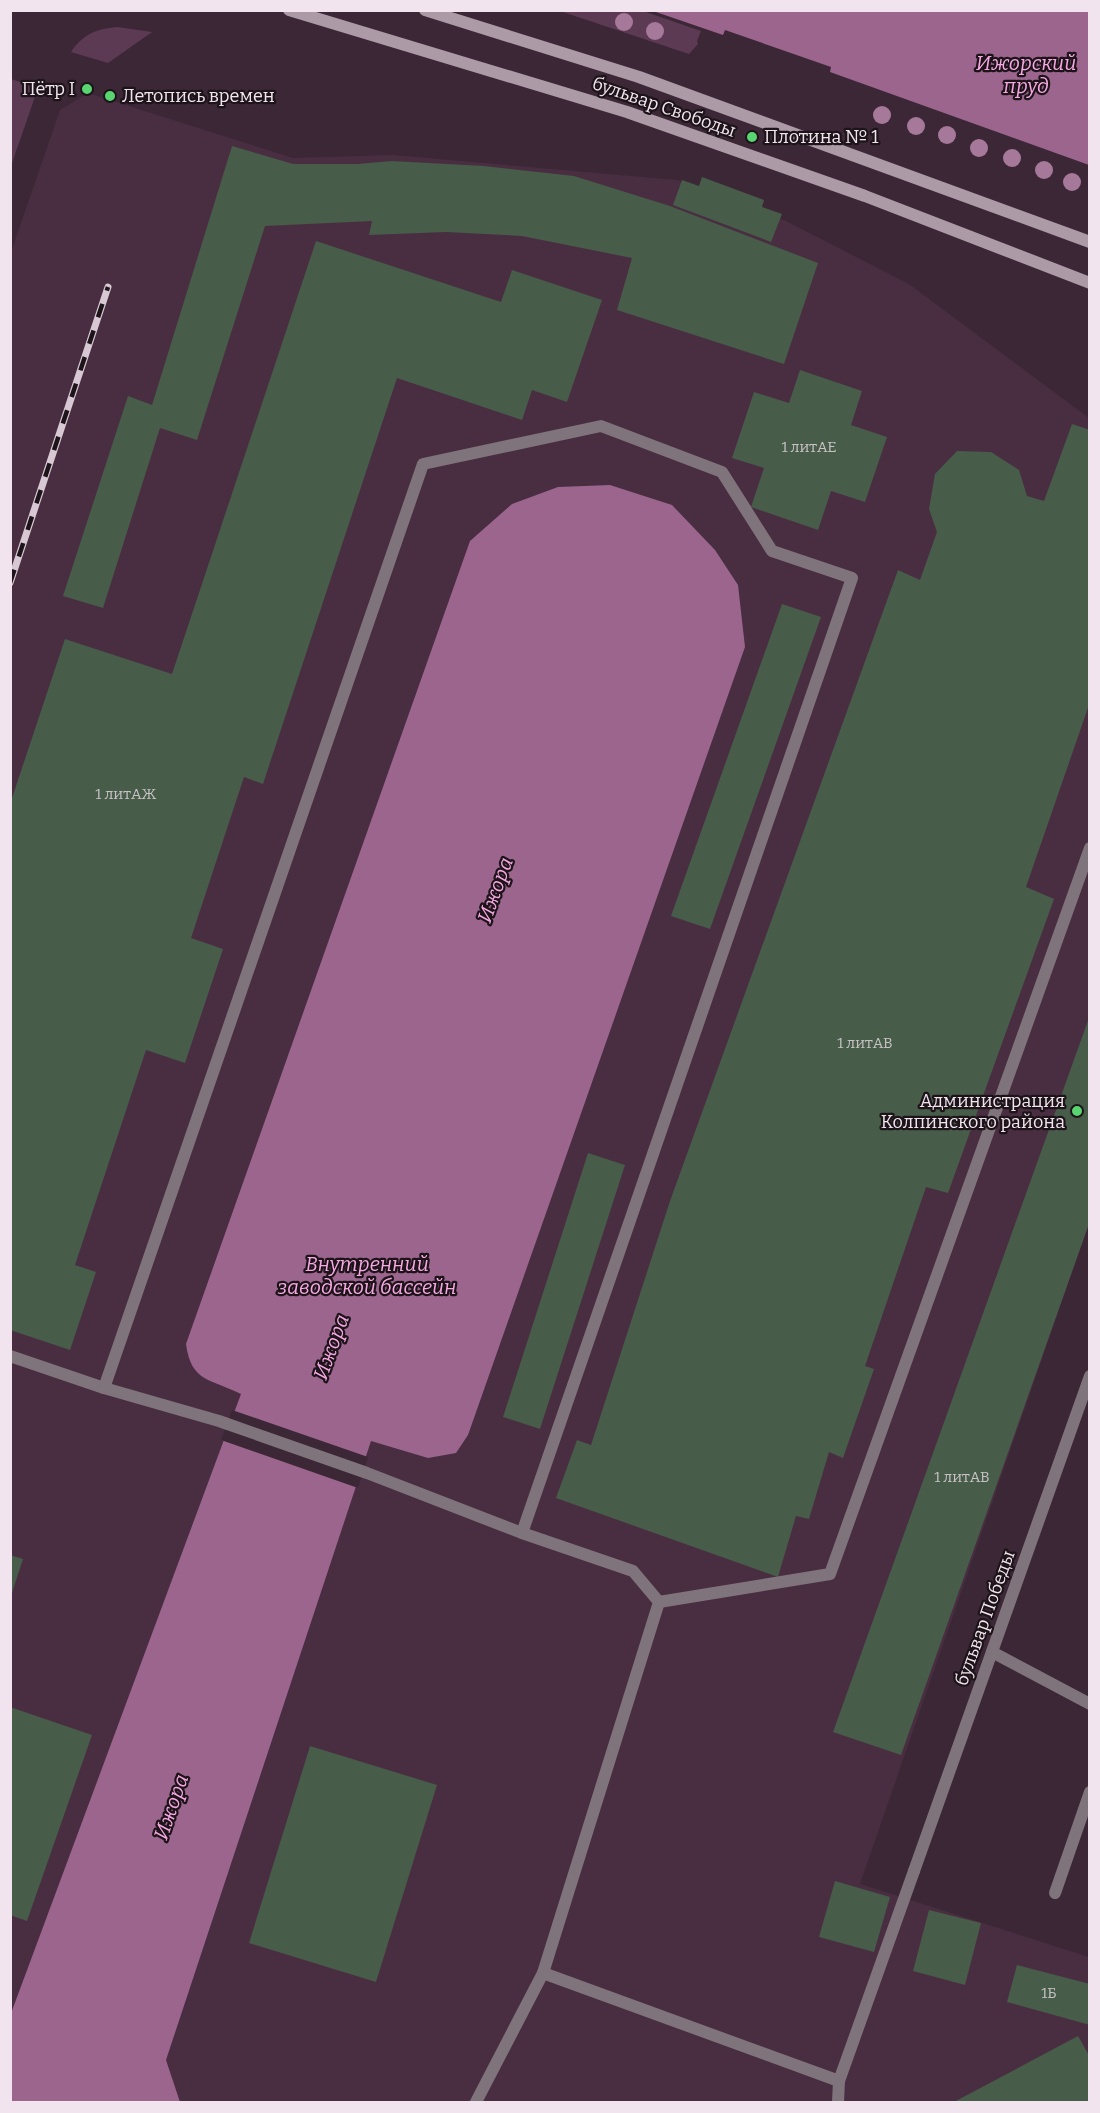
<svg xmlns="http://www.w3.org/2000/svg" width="1100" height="2113" font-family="Bitter,serif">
<rect width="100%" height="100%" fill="#3c2736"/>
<path fill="#492e42" d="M88,93L293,158L392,155L677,180L786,221L909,284L1089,418V1223L860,1884L1089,1957V2102H11V252L60,110Z"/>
<g fill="#5d3a54">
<path d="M560,11H643L701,31L697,41L698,44L689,54Z"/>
<path d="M117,27L152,32L108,63L71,52C83,34 96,29 117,27Z"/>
<path d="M11,79L38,88L11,166L10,79Z"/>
</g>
<g fill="#9b658d">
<path d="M653,11H1089V165L830,72L831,67L725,30L723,35Z"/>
<path d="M610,485L672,505L715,550L738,585L745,647L468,1435L456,1453L428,1458L371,1441L166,2060L180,2102H11L10,2016L241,1394C212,1379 191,1383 186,1344L470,541L512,504L558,487Z"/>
</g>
<path fill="#3c2736" d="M232,1410L368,1457L358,1488L221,1440Z"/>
<g fill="#475c49">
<path d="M232,146L293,164H357L392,161L484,166L574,176L670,206L818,263L784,364L617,310L632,258L522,236L446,232L369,235L372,221L265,226L197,440L160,428L103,608L63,596L128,396L152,405Z"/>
<path d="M702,177L764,200L762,207L782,214L771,242L673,205L682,180L699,186Z"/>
<path d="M316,241L501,302L512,270L602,300L567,402L532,390L522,420L397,378L263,784L244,777L191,938L223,949L185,1063L146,1050L75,1265L96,1272L70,1350L10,1330V804L65,639L172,674Z"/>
<path d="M800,370L862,391L851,425L887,437L865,502L831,491L818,530L751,507L764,468L732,458L754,392L789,403Z"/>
<path d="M1072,424L1090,430V702L1026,887L1054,899L948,1193L926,1187L865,1366L874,1369L843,1458L829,1452L809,1519L796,1516L778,1577L556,1498L577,1440L591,1445L670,1201L898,570L920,580L937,532L929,509L935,474L957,451L991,452L1019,470L1027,496L1044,501Z"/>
<path d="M782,604L821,617L710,929L671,916Z"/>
<path d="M1090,1015V1221L901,1755L833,1732Z"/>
<path d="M588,1153L625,1165L540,1429L503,1417Z"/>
<path d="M10,1555L23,1559L11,1596H10Z"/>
<path d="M10,1707L92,1735L27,1921L10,1915Z"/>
<path d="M310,1746L437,1785L376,1982L249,1943Z"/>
<path d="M835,1881L890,1897L874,1952L819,1937Z"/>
<path d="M929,1910L981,1923L965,1985L913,1971Z"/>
<path d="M1017,1965L1090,1984V2025L1007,2002Z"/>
<path d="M1078,2036L1090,2057V2102H954Z"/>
</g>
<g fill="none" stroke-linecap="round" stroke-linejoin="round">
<g stroke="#7f747b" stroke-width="12">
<path d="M10,1356L104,1388L219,1421L367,1473L522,1533L633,1571L659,1602L543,1973L839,2081L914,1871"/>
<path d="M104,1388L423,464L601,426L722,472L772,551L852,578L522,1533"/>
<path d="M659,1602L830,1574L1090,848"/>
<path d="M992,1652L1090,1704"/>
<path d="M1055,1893L1090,1792"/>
<path d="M476,2102L543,1973"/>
<path d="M838,2102L839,2081"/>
</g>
<path stroke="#7f747b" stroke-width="12" d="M914,1871L1090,1376"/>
<g stroke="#ac9aa7" stroke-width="12">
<path d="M289,10L627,112L865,196L1090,283"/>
<path d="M425,10L639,77L1090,242"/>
</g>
<g stroke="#d7c8d3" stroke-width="7">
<path id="rail" d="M10,583L108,287"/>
</g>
<use href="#rail" stroke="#1d141a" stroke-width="4.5" stroke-dasharray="14" stroke-linecap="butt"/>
</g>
<g fill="#a6799a">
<circle cx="624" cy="22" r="9"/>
<circle cx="655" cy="31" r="9"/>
<circle cx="882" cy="115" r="9"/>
<circle cx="916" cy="126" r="9"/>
<circle cx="947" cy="135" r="9"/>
<circle cx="979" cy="148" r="9"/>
<circle cx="1012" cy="158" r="9"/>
<circle cx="1044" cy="170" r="9"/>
<circle cx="1072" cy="182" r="9"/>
</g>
<g fill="#58d570" stroke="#1d141a" stroke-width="2">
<circle cx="87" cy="89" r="6"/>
<circle cx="110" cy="96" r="6"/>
<circle cx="752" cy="137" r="6"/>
<circle cx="1077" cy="1111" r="6"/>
</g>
<g text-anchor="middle" stroke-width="4.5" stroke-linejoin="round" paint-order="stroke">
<g font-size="15" fill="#c7c2c5">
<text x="809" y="452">1 литАЕ</text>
<text x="126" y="799">1 литАЖ</text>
<text x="865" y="1048">1 литАВ</text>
<text x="962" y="1482">1 литАВ</text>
<text x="1049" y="1998">1Б</text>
</g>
<g font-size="18" fill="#f2e4ee" stroke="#1d141a" text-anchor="end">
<text x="75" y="95">Пётр I</text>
<text x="122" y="102" text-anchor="start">Летопись времен</text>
<text x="764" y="143" text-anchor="start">Плотина № 1</text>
<text x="1065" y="1107">Администрация<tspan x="1065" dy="21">Колпинского района</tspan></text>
</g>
<g font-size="18" fill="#f2e4ee" stroke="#1d141a">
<text transform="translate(664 107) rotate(19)" y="6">бульвар Свободы</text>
<text transform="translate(985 1618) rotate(-70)" y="6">бульвар Победы</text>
</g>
<g font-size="20" font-style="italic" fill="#f7a8e2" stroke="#1d141a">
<text x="1026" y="70">Ижорский<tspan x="1026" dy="23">пруд</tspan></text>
<text transform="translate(495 890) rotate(-70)" y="7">Ижора</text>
<text x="367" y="1271">Внутренний<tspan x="367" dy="23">заводской бассейн</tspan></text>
<text transform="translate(331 1347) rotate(-70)" y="7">Ижора</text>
<text transform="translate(171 1807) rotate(-71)" y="7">Ижора</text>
</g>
</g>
<rect width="1100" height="2113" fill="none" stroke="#f2e4ee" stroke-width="24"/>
</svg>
